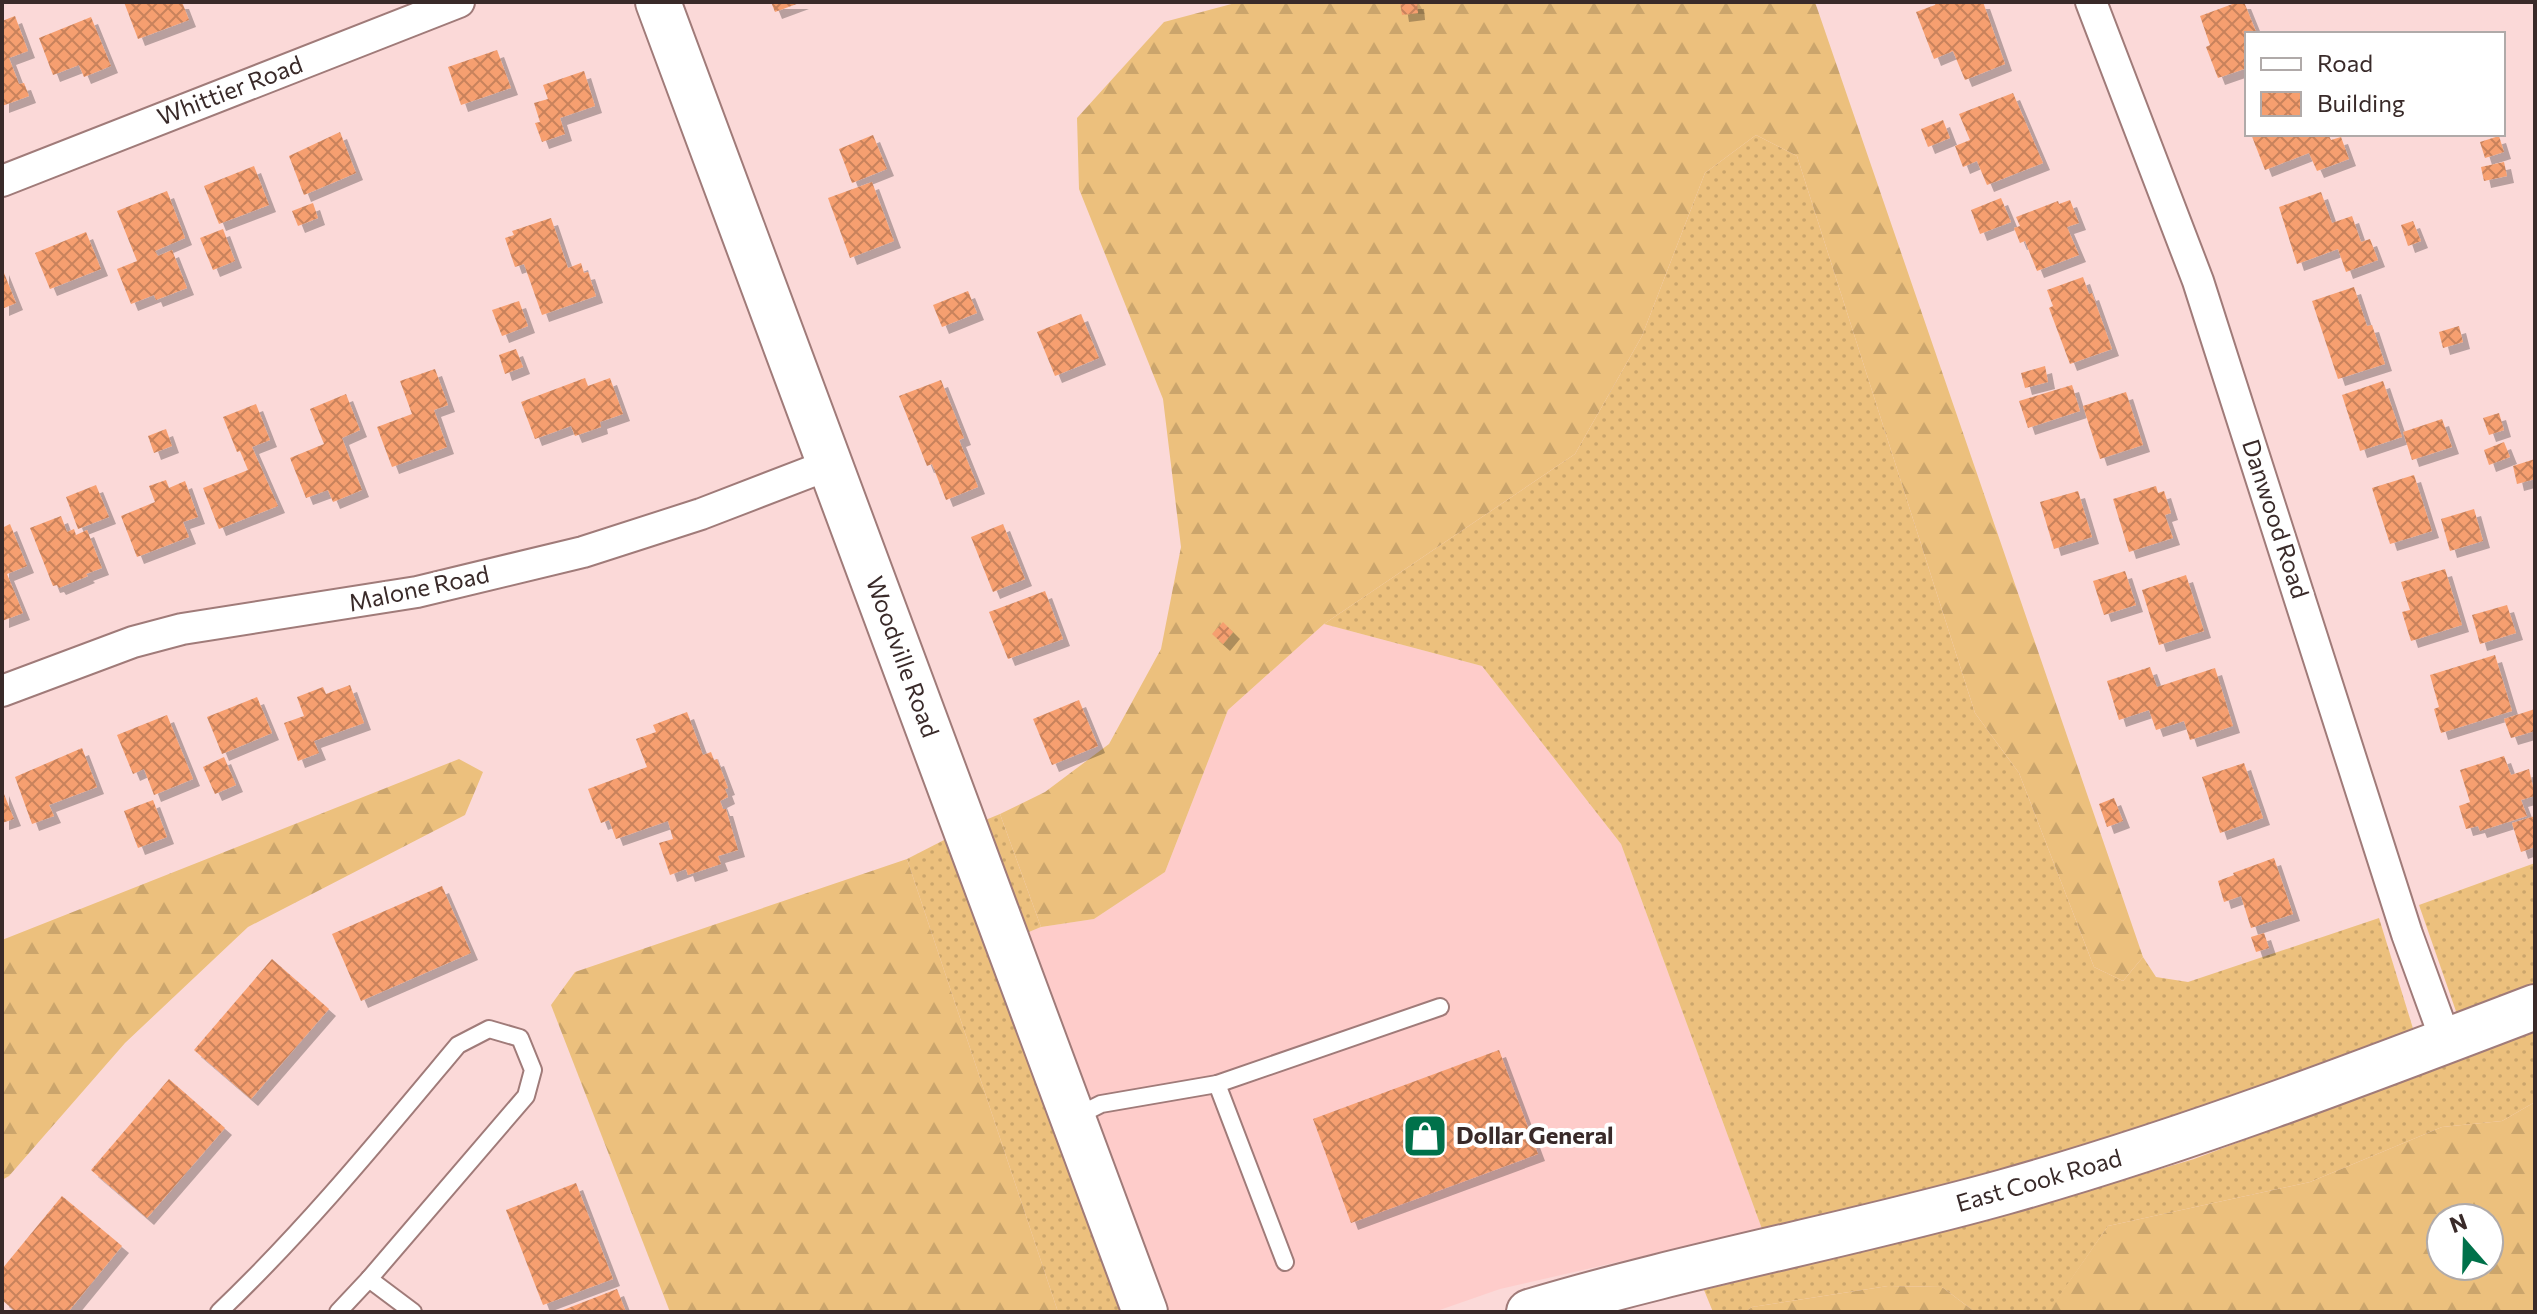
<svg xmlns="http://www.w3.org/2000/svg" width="2537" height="1314" font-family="Commissioner,sans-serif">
<defs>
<pattern id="grass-dots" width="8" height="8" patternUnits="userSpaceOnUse" patternTransform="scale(2)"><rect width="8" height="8" fill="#ecc07d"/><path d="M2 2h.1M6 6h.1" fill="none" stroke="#cba56c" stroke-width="1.8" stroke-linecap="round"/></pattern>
<pattern id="forest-firs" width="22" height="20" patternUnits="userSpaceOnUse" patternTransform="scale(2)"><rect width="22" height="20" fill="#ecc07d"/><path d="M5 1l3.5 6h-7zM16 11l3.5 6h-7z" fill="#cba56c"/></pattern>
<pattern id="building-cross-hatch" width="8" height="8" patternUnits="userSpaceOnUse" patternTransform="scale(2)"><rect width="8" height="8" fill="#f69f6f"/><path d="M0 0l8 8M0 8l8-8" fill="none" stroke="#c8825b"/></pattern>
<filter id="shadow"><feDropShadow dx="7" dy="7" stdDeviation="0" flood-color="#0004"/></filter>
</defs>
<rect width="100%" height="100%" fill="#fbd9d8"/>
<path fill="#feccca" d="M1324,624L1482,666L1621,844L1762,1229L1500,1289L1434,1312H1166L1024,934L1041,927L1094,919L1165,872L1228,710Z"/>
<g fill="url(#grass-dots)">
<path d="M1756,135L1797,156L1975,713L2019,773L2094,967L2123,981L2143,957L2156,977L2188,982L2379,918L2415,1035L2107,1141L1868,1206L1762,1229L1621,844L1482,666L1324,624L1575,454L1642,336L1705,173Z"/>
<path d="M1000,814L1041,927L1024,934L983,821Z"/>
<path d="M948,838L1123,1312H1058L907,859Z"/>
<path d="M2535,863V987L2458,1017L2419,905Z"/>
<path d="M2535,1031V1102L2502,1121L2442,1127L2310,1182L2108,1226L2050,1310L2040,1312H1975L1942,1287L1888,1286L1752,1307L1745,1312H1713L1704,1290L1993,1219L2194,1159Z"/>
</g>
<g fill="url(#forest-firs)" fill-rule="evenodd">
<path d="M1239,2H1815L2143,957L2123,981L2094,967L2019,773L1975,713L1797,156L1756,135L1705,173L1642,336L1575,454L1324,624L1228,710L1165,872L1094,919L1041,927L1000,814L1045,792L1109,744L1161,649L1181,547L1163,399L1079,189L1077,118L1164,22Z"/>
<path d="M459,759L483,772L465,815L248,927L125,1043L9,1176L2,1180V940Z"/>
<path d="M907,859L1058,1312H670L551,1005L575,972Z"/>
<path d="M2535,1102V1312H2040L2050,1309L2108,1226L2310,1182L2442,1127L2502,1121ZM2489,1218V1266H2441V1218Z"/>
<path d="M1888,1286L1942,1287L1975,1312H1745L1752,1307Z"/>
</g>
<g fill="url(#building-cross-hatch)" filter="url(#shadow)">
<path d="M124,2H182L189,20L138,39Z"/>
<path d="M771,2H802L775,12Z"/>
<path d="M1400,2H1417L1418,13L1402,15Z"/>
<path d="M1936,2H1983L2005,64L1965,80L1953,51L1934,59L1916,12L1935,5Z"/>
<path d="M2238,2H2244L2257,34H2247V68L2218,78L2206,47L2210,45L2200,16Z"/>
<path d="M15,16L28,51L9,58L19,84L24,83L29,96L2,106V21Z"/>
<path d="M91,17L111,66L84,77L79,65L53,75L39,38Z"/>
<path d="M497,50L511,88L461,105L448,67Z"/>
<path d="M584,71L595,106L560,118L565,134L542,142L535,123L540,122L534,103L548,99L543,85Z"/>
<path d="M2013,93L2043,163L1987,185L1977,161L1963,167L1955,146L1970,140L1959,114Z"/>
<path d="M1943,120L1950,138L1928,147L1921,129Z"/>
<path d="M340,132L356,173L304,195L289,156Z"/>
<path d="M2251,134H2328L2331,140L2341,137L2349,159L2317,171L2309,153L2265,170Z"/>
<path d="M873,135L887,169L852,183L839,149Z"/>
<path d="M2499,136L2504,152L2485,158L2480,142Z"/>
<path d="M2504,162L2507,176L2484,181L2481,167Z"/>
<path d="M254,166L269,205L219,224L204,186Z"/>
<path d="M872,182L894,241L850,258L828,198Z"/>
<path d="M167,191L185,238L155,251L158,256L172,250L187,288L156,300L154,295L131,304L117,269L137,261L117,211Z"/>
<path d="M2321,192L2332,223L2352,216L2361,242L2370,239L2378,260L2346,272L2338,249L2297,264L2279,207Z"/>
<path d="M2001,198L2011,222L1980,234L1971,210Z"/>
<path d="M2070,200L2079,223L2067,227L2079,255L2037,271L2025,241L2020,243L2014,228L2020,226L2016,217L2058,201L2059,204Z"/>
<path d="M313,203L318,218L298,226L292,211Z"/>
<path d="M551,218L568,268L581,263L584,273L588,272L596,296L542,315L524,264L515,267L505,238L514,235L512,231Z"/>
<path d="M2413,221L2421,241L2408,246L2401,225Z"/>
<path d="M223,229L235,261L213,270L200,238Z"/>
<path d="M86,232L101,269L50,289L35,253Z"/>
<path d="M2,268L16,303L2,309Z"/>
<path d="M2083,277L2089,294L2092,293L2112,349L2070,364L2049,308L2053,306L2047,290Z"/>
<path d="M2354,287L2367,326L2372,325L2385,364L2338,379L2312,301Z"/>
<path d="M968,291L977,313L942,327L933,305Z"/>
<path d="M519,301L528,326L502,336L492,310Z"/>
<path d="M1081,314L1099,358L1055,376L1037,332Z"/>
<path d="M2459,326L2463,342L2443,348L2439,332Z"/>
<path d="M516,349L523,367L505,374L499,355Z"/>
<path d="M2045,366L2048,382L2025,388L2021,373Z"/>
<path d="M435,369L448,405L434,410L447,447L392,467L377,427L412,414L400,381Z"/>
<path d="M585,378L588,386L610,378L623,414L600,422L601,427L575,436L571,426L535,439L521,402Z"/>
<path d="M941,380L964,438L959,440L978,487L946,500L932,464L927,466L899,396Z"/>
<path d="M2383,381L2402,437L2360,451L2342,395Z"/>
<path d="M2072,385L2080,411L2028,428L2019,401Z"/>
<path d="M2126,392L2143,445L2100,459L2083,406Z"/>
<path d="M346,394L360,430L342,438L362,490L333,502L328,490L306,498L290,458L324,444L310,409Z"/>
<path d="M256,404L270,440L252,447L278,506L219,529L203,488L248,470L240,451L237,452L223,417Z"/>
<path d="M2499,413L2504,430L2489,435L2483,418Z"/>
<path d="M2442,419L2452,447L2412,460L2403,432Z"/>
<path d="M166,429L172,446L154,453L148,436Z"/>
<path d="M2504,442L2510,457L2489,465L2484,450Z"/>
<path d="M2535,459V479L2517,484L2513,466Z"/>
<path d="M2414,475L2432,531L2390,544L2372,488Z"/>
<path d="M166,480L169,488L185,481L198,517L183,522L189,537L137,557L121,516L155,502L149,486Z"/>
<path d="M96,485L109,517L78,529L66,497Z"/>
<path d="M2156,486L2158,493L2164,491L2171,513L2165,515L2173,538L2129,552L2113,499Z"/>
<path d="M2078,491L2092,537L2054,549L2040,502Z"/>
<path d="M2474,509L2483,541L2450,551L2441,519Z"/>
<path d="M61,516L67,532L74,529L76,535L87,530L102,568L86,574L88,576L59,588L57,585L53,586L30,528Z"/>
<path d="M10,524L27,566L7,574L23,613L2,621V528Z"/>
<path d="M1003,524L1025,579L993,592L971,537Z"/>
<path d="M2445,569L2462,625L2411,641L2402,612L2410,610L2401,582Z"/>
<path d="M2125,571L2136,605L2104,615L2093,581Z"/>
<path d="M2186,575L2204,631L2159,645L2142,590Z"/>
<path d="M1045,591L1063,639L1008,659L989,612Z"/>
<path d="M2507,605L2516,633L2480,644L2472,615Z"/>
<path d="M1223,622L1233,632L1223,644L1212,634Z"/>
<path d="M2495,655L2512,711L2441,733L2434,709L2439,707L2430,675Z"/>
<path d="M2150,667L2157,687L2215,668L2233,726L2190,740L2184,721L2156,730L2149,710L2119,720L2107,681Z"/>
<path d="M350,685L364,723L314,741L319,753L298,761L284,723L304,716L297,697L323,687L326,694Z"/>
<path d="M257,697L272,733L222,754L207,717Z"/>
<path d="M1079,700L1098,746L1052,765L1033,719Z"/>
<path d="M2535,709V731L2511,738L2504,719Z"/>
<path d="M687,712L703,755L711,752L714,760L717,759L728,788L725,789L728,797L720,801L723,809H726L738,850L718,856L721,864L688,875L686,869L670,875L659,843L673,839L668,821L616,839L609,820L601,823L588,789L647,767L636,739L656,732L653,725Z"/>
<path d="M167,715L193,779L154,795L144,769L133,774L117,735Z"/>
<path d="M82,748L97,787L49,805L54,816L32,824L15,777Z"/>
<path d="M2504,756L2511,775L2529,769L2535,796L2521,800L2527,816L2480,831L2478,826L2466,829L2459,806L2470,802L2460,770Z"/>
<path d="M224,757L236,785L215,794L203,767Z"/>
<path d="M2244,763L2263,818L2220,833L2202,777Z"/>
<path d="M2,789L14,819L2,823Z"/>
<path d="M2114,798L2123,821L2107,827L2099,804Z"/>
<path d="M153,800L167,837L138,848L124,811Z"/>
<path d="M2535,816V847L2521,852L2512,823Z"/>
<path d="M2274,858L2293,914L2251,928L2241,896L2224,902L2218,881L2234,875L2233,873Z"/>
<path d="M442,886L471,953L361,1001L332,934Z"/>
<path d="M2264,933L2269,948L2256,952L2251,937Z"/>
<path d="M272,959L329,1009L251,1099L194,1050Z"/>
<path d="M1499,1050L1538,1154L1351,1223L1313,1119Z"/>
<path d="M169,1079L225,1128L147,1218L91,1170Z"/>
<path d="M576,1183L613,1279L543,1305L506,1210Z"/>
<path d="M62,1196L122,1246L68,1312H16L2,1300V1269Z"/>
<path d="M617,1289L626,1312H558Z"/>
</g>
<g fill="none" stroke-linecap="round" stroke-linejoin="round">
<g stroke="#a07b79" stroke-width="20">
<g id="lane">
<path d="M1217,1084L1285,1262"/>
<path d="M1075,1117L1101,1104L1217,1084L1440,1007"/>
<path d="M369,1279L413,1312"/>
<path d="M219,1312C306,1229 381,1137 458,1045L489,1029L520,1038L533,1070L526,1096L369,1279L338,1312"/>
</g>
</g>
<g stroke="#a07b79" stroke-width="34">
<g id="street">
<path d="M2091,2L2198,281L2407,934L2446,1041"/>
<path d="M2,181L459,2"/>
<path d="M2,691L133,642L182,629L417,592L583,552L701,514L831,464"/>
</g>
</g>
<g stroke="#a07b79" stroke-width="48">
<g id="secondary">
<path d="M658,2L1145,1312"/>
<path d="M1529,1312C1686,1265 1847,1236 2004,1192C2185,1141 2360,1074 2535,1007"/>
</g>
</g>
<use href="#lane" stroke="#fff" stroke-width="16"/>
<use href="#street" stroke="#fff" stroke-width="30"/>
<use href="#secondary" stroke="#fff" stroke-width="44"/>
</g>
<defs>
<g id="shop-square" transform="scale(2.3)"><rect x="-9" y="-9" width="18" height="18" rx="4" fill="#00714a" stroke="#fff"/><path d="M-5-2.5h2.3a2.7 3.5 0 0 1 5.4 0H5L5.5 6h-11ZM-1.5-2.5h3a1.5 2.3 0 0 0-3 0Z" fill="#fff"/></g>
</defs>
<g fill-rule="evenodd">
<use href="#shop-square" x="1425" y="1136"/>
</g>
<g text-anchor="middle" stroke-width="8" stroke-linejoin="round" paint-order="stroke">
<g font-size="24" fill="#392a29" stroke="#fff">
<text transform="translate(230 91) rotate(-21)" y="8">Whittier Road</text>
<text transform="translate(2275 519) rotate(72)" y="8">Danwood Road</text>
<text transform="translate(419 589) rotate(-12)" y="8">Malone Road</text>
<text transform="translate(902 657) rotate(70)" y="8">Woodville Road</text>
<text transform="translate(2039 1181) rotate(-16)" y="8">East Cook Road</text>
</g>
<g font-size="24" font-weight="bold" fill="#392a29" stroke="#fff" text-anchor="start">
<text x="1456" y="1144">Dollar General</text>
</g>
</g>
<rect width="2537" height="1314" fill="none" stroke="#392a29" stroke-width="8"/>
<rect x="2245" y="32" width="260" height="104" fill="#ffffff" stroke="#b0aaa9" stroke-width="2"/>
<rect x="2261" y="58" width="40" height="12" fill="#ffffff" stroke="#b0aaa9" stroke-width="2"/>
<text x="2317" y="72" font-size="24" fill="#392a29">Road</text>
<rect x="2261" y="92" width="40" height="24" fill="url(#building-cross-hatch)" stroke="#b0aaa9" stroke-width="2"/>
<text x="2317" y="112" font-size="24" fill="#392a29">Building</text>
<g transform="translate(2465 1242) rotate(340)"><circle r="38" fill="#ffffff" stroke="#b0aaa9" stroke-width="2"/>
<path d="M0-6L14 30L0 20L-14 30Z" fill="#00714a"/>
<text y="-12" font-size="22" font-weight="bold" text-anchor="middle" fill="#392a29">N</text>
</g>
</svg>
